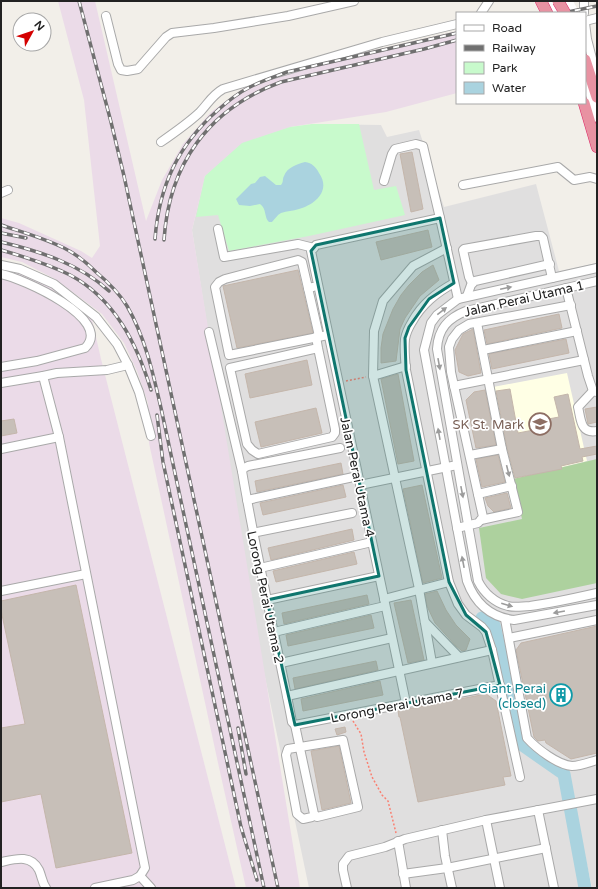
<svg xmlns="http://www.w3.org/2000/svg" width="598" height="889" font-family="'Varela Round',sans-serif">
<rect width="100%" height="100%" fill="#f2efe9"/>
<path fill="#e0dfdf" d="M312,124L381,125L387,137L419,130L444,207L536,184L559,271L597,263V888H592L568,775L560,777L581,888H309L256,634L192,230L205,176Z"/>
<g fill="#ebdbe8">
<path d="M58,1H95L146,221L162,180L183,144L211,112L248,85L285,71L457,31V93L386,112L290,127L205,176L192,230L300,888H246L218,763L149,443L148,403L137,371L124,343L102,314L55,279L22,262L1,257V218L19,223L81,251L92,258L100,246L84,100Z"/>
<path d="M1,268H5L57,288L91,315L101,359L236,888H1Z"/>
</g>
<path fill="#ffffe5" d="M567,373L587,461L513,479L493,387Z"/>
<path fill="#add19e" d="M597,459V583L522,599L501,594L486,578L479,528L522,519L513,479Z"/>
<path fill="#c8facc" d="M312,124H359L374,190L396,186L405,215L309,236L229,251L218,215L196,217L205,176L242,143L290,127Z"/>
<path fill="#aad3df" d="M305,162C312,163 316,167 319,173C331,190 316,204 299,209C293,211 287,211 281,213C277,215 275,219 272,222H269C264,218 267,209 260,204L250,206L239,205L236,199L251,184L255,183L260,177L265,176L276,185H281C284,181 282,180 284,176C287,167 298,164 305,162Z"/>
<path fill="#fff" d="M534,1H573L578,10L574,13H540Z"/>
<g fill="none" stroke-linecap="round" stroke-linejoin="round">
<path stroke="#aad3df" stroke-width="13" d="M482,618L494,625L521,744L564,774L585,888"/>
</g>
<g fill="#c7bfb8" stroke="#c4b6ab">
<path d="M412,152L423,209L411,212L400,154Z"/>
<path d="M428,230L432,247L381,260L376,242Z"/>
<path d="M433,265L439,280L420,296L405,318L400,329L396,361L381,363V348L383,334L393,309L401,295L409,285L422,272Z"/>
<path d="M298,270L313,333L237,348L223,286Z"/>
<path d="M559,314L562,328L487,344L484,330Z"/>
<path d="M473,329L481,373L468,376L459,372L455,350L463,334Z"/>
<path d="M566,339L569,353L492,369L489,354Z"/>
<path d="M307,360L312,385L250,398L245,374Z"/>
<path d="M398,374L414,461L398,464L381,379Z"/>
<path d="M510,389L518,433L544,428L543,420L559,417L554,397L568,394L580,449L597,446V454L582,457L583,461L561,466L562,469L515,478L507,448L496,391Z"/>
<path d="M485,390L496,445L476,448L466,400L474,392Z"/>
<path d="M597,407V422L588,424L585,409Z"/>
<path d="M316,408L322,433L261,447L255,422Z"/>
<path d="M14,419L17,433L1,436V421Z"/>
<path d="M498,455L505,482L482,487L476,459Z"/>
<path d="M341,463L343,474L257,492L255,481Z"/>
<path d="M343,485L346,497L263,515L260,503Z"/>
<path d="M422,485L442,578L423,583L403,489Z"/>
<path d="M507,493L511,508L494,512L488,506L485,498Z"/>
<path d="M352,529L354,540L271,560L268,548Z"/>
<path d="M354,552L357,564L276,582L273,571Z"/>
<path d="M76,585L132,853L56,868L41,794L1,802V728L25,724L1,610V601Z"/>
<path d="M437,591L446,610L456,625L470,639L466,650L462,651L456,646L435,623L427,606L425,594Z"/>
<path d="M367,595L369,604L284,624L282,613Z"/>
<path d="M411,600L424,660L408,663L394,603Z"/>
<path d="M371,615L374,628L288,646L286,635Z"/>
<path d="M597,626V753L571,759L546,743L545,740L538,741L534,737L516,650L521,643Z"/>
<path d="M376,661L378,670L295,689L293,678Z"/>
<path d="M380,681L383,695L303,711L301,699Z"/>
<path d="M486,694L496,701L511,776L503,777L505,785L418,802L400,717H399L398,711Z"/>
<path d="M345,727L346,732L337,735L335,729Z"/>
<path d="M339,746L351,803L322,810L311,751Z"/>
</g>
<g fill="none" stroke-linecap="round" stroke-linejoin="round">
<g stroke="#a9a9a9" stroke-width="10">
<g id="minor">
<path d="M584,1V13"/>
<path d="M481,13L489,1"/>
<path d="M106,16L118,64L121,70L127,71L138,69L166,37L172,33L214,28L288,16L354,1"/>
<path d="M585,21L597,18"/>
<path d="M585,23L587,39L597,78"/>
<path d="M585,78L597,118"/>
<path d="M161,142C174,133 187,124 199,113C207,105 212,95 223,89L382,42L457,24"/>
<path d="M384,181L392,154L395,149L416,144L423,146L440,218L458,299"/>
<path d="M463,185L558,167L574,180L590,177L597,179"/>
<path d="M1,193L8,190"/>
<path d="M218,229L224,257L298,244L314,248"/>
<path d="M1,265L20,269L54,284L96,317L117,344L128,365L139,392L151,436"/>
<path d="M597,268L458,299L437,315L431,323L424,350L467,581C475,603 490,617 514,620L597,605"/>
<path d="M1,274C21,278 115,319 85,348L37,361L1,367"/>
<path d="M597,281L466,311C448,318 438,329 437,349L478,581C484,593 495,603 508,606C515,608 523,606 530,606C553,603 575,598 597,593"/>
<path d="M454,283C436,293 422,304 412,322C409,327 406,333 405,339C404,350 405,360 406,370L449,582L458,604L466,615L482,627L486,632L492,650L520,777"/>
<path d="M472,283L469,277L463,250L464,249L536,236H541L543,238L552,278"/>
<path d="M313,287L308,288L319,336"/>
<path d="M308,288L302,262L298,260L225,279L219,282L215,287L229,355L328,335"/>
<path d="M566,288L588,376L593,391"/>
<path d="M467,296L471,285L475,281L550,264"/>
<path d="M477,323L502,449L518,512L481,520"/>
<path d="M209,332L242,471"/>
<path d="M316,337L318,348L335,429V433L332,437L258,454L252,450L247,444L230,368L318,348"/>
<path d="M483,350L577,331"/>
<path d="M373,376L406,366"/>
<path d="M1,383L43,376"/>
<path d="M454,386L584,360"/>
<path d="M597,392L593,391L578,407C581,419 580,434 597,431"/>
<path d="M1,449L59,437"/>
<path d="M470,455L502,449"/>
<path d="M360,485L457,465"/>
<path d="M478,494L512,486"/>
<path d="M247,500L358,476"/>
<path d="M457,528L478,523L483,517L451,372L449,347L452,339L459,330L469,324L571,305"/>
<path d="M252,533L352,513"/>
<path d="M260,568L372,542"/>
<path d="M1,591L86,574"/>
<path d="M384,599L449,582"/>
<path d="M267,600L379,576"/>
<path d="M505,619L527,738C537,749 558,765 572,766C580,766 590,762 597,760"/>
<path d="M425,622L459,657"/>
<path d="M274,632L385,606"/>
<path d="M509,638L597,620"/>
<path d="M281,663L392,638"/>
<path d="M432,663L419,589L373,376L374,331L383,301L413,266L447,248"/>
<path d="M287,696L492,650"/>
<path d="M406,703L311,251L316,245L440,218"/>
<path d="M295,725L500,685"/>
<path d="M538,810L554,888"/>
<path d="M314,814L312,817L303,819L297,814L286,755L288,749L343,740L358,807L317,817L314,814L295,725L292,722C276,638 256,555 242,471L244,468L248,466L340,448"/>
<path d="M486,820L500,888"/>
<path d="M442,830L445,856L452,888"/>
<path d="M398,841L406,888"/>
<path d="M1,862C15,859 31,854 39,870C42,877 42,882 46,888"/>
<path d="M403,874L447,868L546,848"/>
<path d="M140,876L151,888"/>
<path d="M95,888L133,880L140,876L145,868L59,437L43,376L57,373L107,370L128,365"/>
<path d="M347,888L343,870V864L349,856L385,847L405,839L486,820L597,799"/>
</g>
</g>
<g stroke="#dc2a67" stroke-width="12">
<g id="highway">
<path d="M541,1L547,13"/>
<path d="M585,60L597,97"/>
<path d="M584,103L597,147"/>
</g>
</g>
<g stroke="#fa8072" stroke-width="1.5" stroke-dasharray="2 2" stroke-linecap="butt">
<path d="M346,381L366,377"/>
<path d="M353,721L361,734L364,752L372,777L382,795L388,801L396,833"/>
</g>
<use href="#minor" stroke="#fff" stroke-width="8"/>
<use href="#highway" stroke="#e892a2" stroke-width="11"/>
<g stroke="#707070" stroke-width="3.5">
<g id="rail">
<path d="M79,1L111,122L124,176L278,888"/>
<path d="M563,13L597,6"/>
<path d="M1,225C22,232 44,238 64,248C76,254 87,263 96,272C108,282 119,293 127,306C145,337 153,373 161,408L264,888"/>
<path d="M1,233L26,238"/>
<path d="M155,239C159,186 178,145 218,110C228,101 238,93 250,87C262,81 274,77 287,72L457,33"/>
<path d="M164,240C169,164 208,109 281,82L424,49L457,40"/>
<path d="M1,242C39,251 80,264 109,291"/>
<path d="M1,250C25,257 48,264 70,275C115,299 137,344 151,390"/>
<path d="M157,415L163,462L241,827L257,880"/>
<path d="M238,728L246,774"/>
</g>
</g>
<use href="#rail" stroke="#fff" stroke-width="2" stroke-dasharray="6" stroke-linecap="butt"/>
<g stroke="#dc2a67" stroke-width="12" stroke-linecap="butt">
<path id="highway-bridge" d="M558,1L565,13"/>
</g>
<use href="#highway-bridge" stroke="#e892a2" stroke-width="11"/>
</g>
<defs><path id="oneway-solid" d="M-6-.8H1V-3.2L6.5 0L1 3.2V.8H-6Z"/></defs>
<g fill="#9c9c9c">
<use href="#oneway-solid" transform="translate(506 288) rotate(-12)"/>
<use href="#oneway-solid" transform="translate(442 311) rotate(-38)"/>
<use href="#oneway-solid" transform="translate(439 364) rotate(80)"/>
<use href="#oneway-solid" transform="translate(439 434) rotate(-100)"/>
<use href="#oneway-solid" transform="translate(508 471) rotate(76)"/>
<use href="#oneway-solid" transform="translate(462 492) rotate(79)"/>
<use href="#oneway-solid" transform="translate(463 562) rotate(-101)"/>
<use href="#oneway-solid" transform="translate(507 605) rotate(16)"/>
<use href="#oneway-solid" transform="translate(559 612) rotate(170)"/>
</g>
<path fill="#0f766e" fill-opacity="0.2" stroke="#0f766e" stroke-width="3" stroke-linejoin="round" d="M440,218L454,283L429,299L409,327L405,338L406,370L449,582L466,615L486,632L500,685L295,725L267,600L379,576L311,251L316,245Z"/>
<defs>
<g id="school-ring" transform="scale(1.15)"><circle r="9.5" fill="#fff" stroke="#8d6e63" stroke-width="1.5"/><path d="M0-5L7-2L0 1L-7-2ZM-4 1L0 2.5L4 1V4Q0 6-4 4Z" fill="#8d6e63"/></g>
<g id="building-ring" transform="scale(1.15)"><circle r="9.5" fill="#fff" stroke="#0f9aa8" stroke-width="1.5"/><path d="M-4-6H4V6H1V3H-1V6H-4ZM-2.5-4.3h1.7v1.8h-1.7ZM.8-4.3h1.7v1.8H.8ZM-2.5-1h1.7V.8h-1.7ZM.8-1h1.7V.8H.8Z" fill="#0f9aa8"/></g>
</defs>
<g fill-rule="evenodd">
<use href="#school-ring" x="540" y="424"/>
<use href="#building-ring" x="561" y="695"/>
</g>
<g text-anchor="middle" stroke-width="3.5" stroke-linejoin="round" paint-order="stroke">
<g font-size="13" fill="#222" stroke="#fff">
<text transform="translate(524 298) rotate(-13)" y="5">Jalan Perai Utama 1</text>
<text transform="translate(358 477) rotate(78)" y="5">Jalan Perai Utama 4</text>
<text transform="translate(266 597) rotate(78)" y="5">Lorong Perai Utama 2</text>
<text transform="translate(397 705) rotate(-11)" y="5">Lorong Perai Utama 7</text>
</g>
<g font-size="13" fill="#785e54" stroke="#fff" text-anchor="end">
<text x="524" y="429">SK St. Mark</text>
</g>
<g font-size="13" fill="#0d838f" stroke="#fff" text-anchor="end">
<text x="546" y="693">Giant Perai<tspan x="546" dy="15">(closed)</tspan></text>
</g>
</g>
<rect width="598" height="889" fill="none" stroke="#222222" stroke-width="4"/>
<rect x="456" y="12" width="130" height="92" fill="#ffffff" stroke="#a7a7a7"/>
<rect x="464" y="25" width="20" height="6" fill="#ffffff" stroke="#a7a7a7"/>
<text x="492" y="32" font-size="12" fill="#222222">Road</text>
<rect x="464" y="45" width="20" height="6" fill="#707070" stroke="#a7a7a7"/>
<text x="492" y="52" font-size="12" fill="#222222">Railway</text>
<rect x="464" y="62" width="20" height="12" fill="#c8facc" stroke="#a7a7a7"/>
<text x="492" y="72" font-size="12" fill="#222222">Park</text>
<rect x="464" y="82" width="20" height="12" fill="#aad3df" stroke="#a7a7a7"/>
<text x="492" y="92" font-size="12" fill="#222222">Water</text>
<g transform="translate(32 32) rotate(50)"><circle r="19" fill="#ffffff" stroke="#a7a7a7"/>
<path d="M0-3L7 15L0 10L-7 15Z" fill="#d40000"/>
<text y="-6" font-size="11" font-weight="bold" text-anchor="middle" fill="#222222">N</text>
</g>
</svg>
